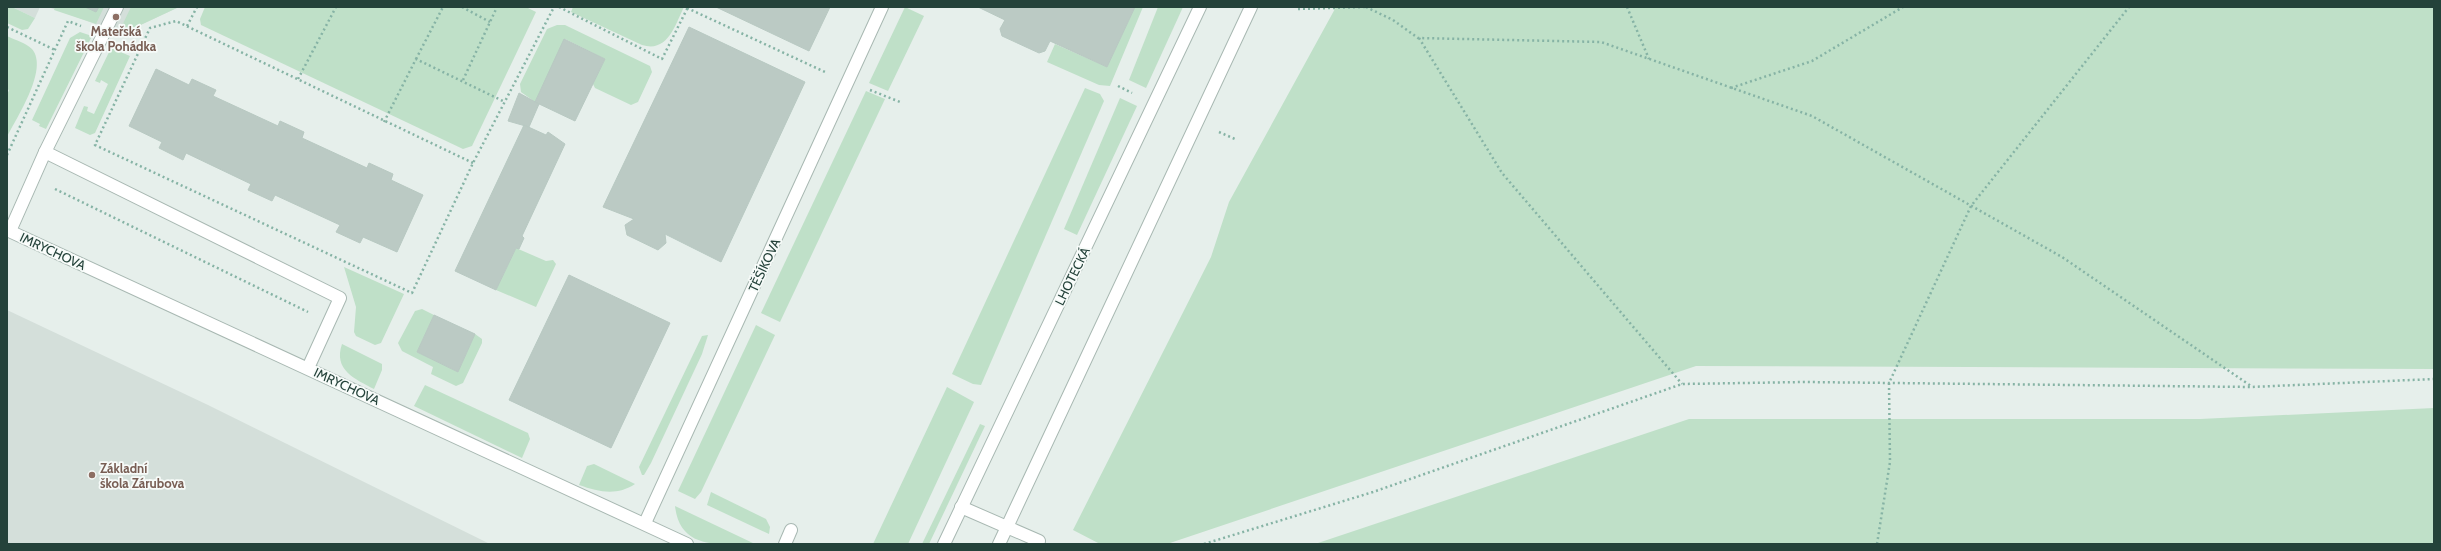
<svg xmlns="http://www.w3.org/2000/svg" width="2441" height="551" font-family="Cabin,sans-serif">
<rect width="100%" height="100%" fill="#e6efeb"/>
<g fill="#d4dfda">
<path d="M12,7H40L35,18Z"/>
<path d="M48,7H179L117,36L96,24Z"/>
<path d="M7,310L208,405L490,544H7Z"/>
</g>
<g fill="#bfe0c8">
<path d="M7,7H12L35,18L28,29L22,30L7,23Z"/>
<path d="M55,7H85L96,12L99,7H104L96,24L54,10Z"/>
<path d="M131,7H179L117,36Z"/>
<path d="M205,7H526L536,12L472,146L463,149L201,25L200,19Z"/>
<path d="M573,7H684C675,25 668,53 642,45L571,12Z"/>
<path d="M905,7L924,16L888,91L869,83Z"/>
<path d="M1135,7H1143L1110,86L1099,85L1047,62L1055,44L1107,67Z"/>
<path d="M1158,7H1183L1146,88L1129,80Z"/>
<path d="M1336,7H2434V369L1696,366L1167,544H1100L1073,530L1211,257L1229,202Z"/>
<path d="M557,25H565L650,66L652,72L638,102L631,105L595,88L593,84L605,59L565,39L535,102L521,92L520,84L547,29Z"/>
<path d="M80,32L92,36L46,129L39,126L40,124L32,120L70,38Z"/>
<path d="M7,36C15,40 26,43 32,49C49,69 17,117 7,137V95L9,90L7,89Z"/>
<path d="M111,48L130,56L95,133L90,135L75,128L84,106L88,107L87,111L94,114L108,84L101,80L100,83L95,81Z"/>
<path d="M1085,88L1100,94L1104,101L981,385L973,384L952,374Z"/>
<path d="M866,91L885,99L780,322L761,313Z"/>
<path d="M1120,98L1137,106L1077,235L1064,229Z"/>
<path d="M516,248L546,261L553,260L556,264L536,307L496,290Z"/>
<path d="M344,267L404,294L381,343L375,345L356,336L354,332L356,307Z"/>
<path d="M422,309L434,315L417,352L458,372L475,334L482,339V343L463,383L456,386L431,374L433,367L402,351L398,343L415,311Z"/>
<path d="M756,325L775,335L701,492L695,499L678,491Z"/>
<path d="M708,335L702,354L651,463L644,475H642L639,467L702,336Z"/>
<path d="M342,344L382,364V370L374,389C355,379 333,370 342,344Z"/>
<path d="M425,385L528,433L530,439L522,458L414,406Z"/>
<path d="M947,387L974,402L908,544H873Z"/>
<path d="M2434,408V544H1315L1689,419H2200Z"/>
<path d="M980,424L985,426L929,544H922Z"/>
<path d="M594,464L635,484C617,496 599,492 579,485L587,466Z"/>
<path d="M711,492L766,519L770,527L769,534L707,505Z"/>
<path d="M675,506L755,544C721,544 680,551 675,506Z"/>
</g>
<g fill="#bbcac4" stroke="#b8c9c2">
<path d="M85,7H99L96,12Z"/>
<path d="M716,7H830L809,51Z"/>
<path d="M978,7H1135L1107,67L1050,41L1045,51L1039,53L1002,36L1000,29L1005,20Z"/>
<path d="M689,27L805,82L721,262L665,234L666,243L658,250L627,235L625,225L634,219L603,207Z"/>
<path d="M564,39L605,59L575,121L535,102Z"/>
<path d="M156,69L189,85L192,79L216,90L213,96L278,126L280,121L304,132L302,138L367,168L369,163L393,174L391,180L423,195L397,252L363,237L360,243L336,232L340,225L275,195L272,201L248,190L251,184L186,153L183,160L159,148L162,142L129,126Z"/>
<path d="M519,93L539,104L529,127L508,121Z"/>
<path d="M524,125L546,135L548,132L565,144L522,236L524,238L519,249L516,248L496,290L455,271Z"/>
<path d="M569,275L670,323L611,448L509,400Z"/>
<path d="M434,315L475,334L458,372L417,352Z"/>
</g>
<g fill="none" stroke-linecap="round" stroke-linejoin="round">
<g stroke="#a8b8b2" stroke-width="14">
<g id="service">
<path d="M961,507L1039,541"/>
<path d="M785,544L791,530"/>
</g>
</g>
<g stroke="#a8b8b2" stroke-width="14">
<g id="minor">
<path d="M45,152L340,298L308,368"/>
<path d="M7,230L687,544"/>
<path d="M10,231L45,152L117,7"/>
<path d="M645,523L882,7"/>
</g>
</g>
<g stroke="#a8b8b2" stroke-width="14">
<g id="tertiary">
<path d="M944,544L1200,7"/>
<path d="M999,544L1251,7"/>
</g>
</g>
<g stroke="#86b3a5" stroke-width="2.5" stroke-dasharray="2 3" stroke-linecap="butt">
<path d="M462,7L490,22"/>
<path d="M559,7L662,59L688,7"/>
<path d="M1366,7L1393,20L1418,38L1601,42L1812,116L2062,257L2251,386"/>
<path d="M1627,7L1649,59"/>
<path d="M687,8L825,72"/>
<path d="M1298,9L1366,7"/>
<path d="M187,26L197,7"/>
<path d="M7,27L55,50"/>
<path d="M1419,38L1502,173L1682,384"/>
<path d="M124,44L138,50"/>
<path d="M416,59L443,7"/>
<path d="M298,79L336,7"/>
<path d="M463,80L497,7"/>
<path d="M1118,86L1132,93"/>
<path d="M1731,88L1812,61L1903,7"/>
<path d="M870,90L900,102"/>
<path d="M384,122L416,59L505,102"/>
<path d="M1219,132L1235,139"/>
<path d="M7,155L68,21L81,26"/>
<path d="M473,163L176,21L150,28L95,145L412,293L473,163L554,7"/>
<path d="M55,189L308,312"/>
<path d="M1204,544L1373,492L1682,384L1804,382L2251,387L2434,379"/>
<path d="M1877,544L1890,462L1889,383L1971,206L2129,7"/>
</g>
<use href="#service" stroke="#fff" stroke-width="12"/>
<use href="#minor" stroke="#fff" stroke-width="12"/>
<use href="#tertiary" stroke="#fff" stroke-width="12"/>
</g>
<g fill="#8d6e63" stroke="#f7fbf9" stroke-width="1.5">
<circle cx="116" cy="17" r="4"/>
<circle cx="92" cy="475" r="4"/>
</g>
<g text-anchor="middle" stroke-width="3.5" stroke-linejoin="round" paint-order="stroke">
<g font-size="13" font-weight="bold" fill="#785e54" stroke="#f7fbf9">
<text x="116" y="36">Mateřská<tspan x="116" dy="15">škola Pohádka</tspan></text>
<text x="100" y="473" text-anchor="start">Základní<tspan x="100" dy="15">škola Zárubova</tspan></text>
</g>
<g font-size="13" fill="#24423a" stroke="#f7fbf9">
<text transform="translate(53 251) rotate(25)" y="5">IMRYCHOVA</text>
<text transform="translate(764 265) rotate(-65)" y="5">TĚŠÍKOVA</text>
<text transform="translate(1072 276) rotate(-64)" y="5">LHOTECKÁ</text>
<text transform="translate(347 386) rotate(25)" y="5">IMRYCHOVA</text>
</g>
</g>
<rect width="2441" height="551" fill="none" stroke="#24423a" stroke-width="16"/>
</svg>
